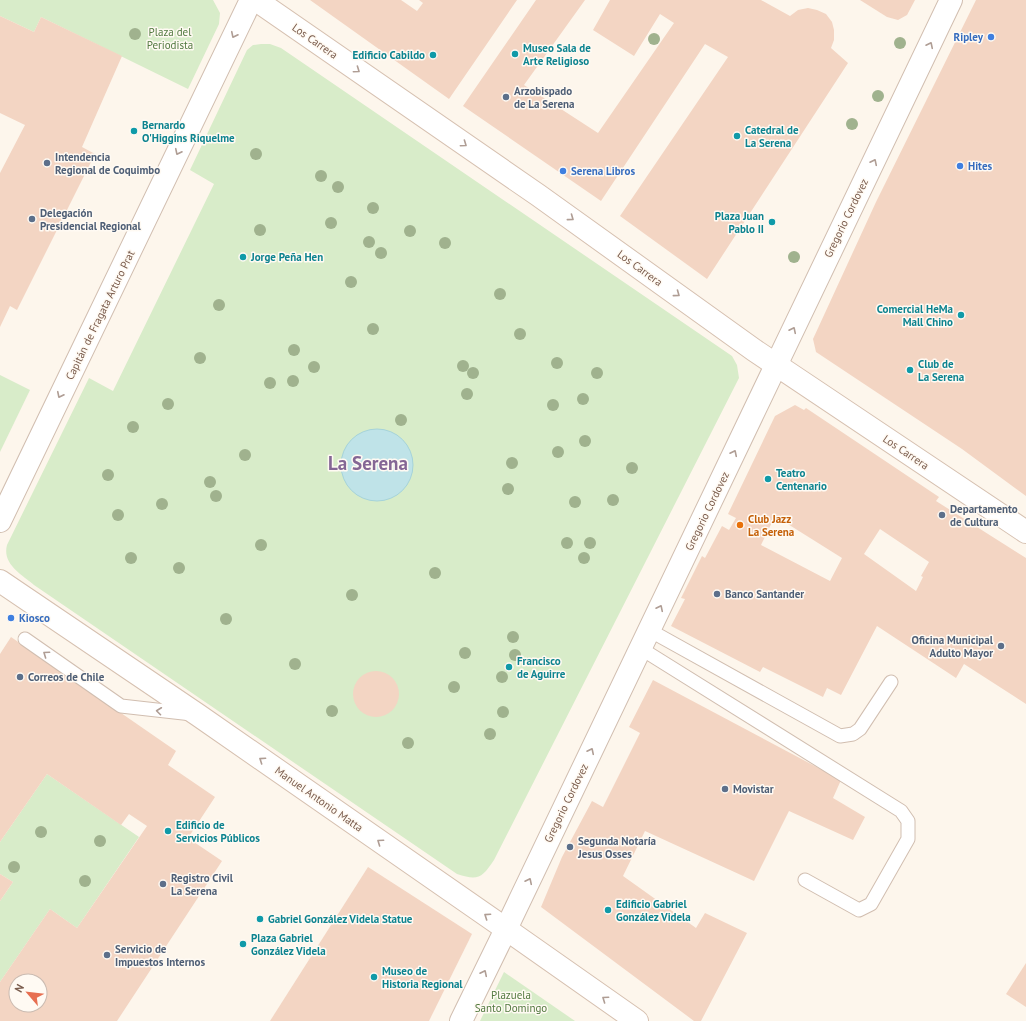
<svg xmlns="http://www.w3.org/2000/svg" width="1026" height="1021" font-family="'PT Sans',sans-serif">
<rect width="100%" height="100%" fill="#fdf6ec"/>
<g fill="#d8ecc9">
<path d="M0,0H213L220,13L219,24L188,89L41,17L34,32L0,16Z"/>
<path d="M261,44H270L281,48L732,356L737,365L739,378L494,860C482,878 478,881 457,874L34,585C21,574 2,564 7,545L89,378L113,391L214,184L190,170L247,50L253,45Z"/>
<path d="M0,375L30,390L0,452Z"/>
<path d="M47,774L139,837L77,928L50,909L0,982V901L13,882L0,874V842Z"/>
<path d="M504,972L575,1021H480Z"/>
</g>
<circle fill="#bfe3e8" stroke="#a5d3da" cx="377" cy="465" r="36"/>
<g fill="#f3d5c3" fill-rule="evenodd">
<path d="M310,0H401L417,11L423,3L419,0H517L449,99Z"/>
<path d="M536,0H585L524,85L598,133L674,23L660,14L634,56L593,30L610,0H761L790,16L798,10L808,8L817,10L826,14L832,22L834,30V40L831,48L848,63L707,279L620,216L728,57L705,44L601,201L463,106Z"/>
<path d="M860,0H915L907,15L898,20L887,17Z"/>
<path d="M976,0H1026V496L962,449L816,352L813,339L876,202Z"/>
<path d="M0,16L34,32L41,17L122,56L82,147L95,154L17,310L10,306L0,327V173L25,125L0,113Z"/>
<path d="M795,405L804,410L806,408L939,497L936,501L1026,558V704L964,664L956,678L877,626L841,695L827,688L823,697L763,667L760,672L671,626L685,599L681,598L702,556L705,558L722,526L729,530L736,518L728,514L775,416ZM775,516L842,558L830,581L761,545ZM880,529L929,562L921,576L923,577L916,591L864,554Z"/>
<path d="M11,637L176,751L168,765L215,797L188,838L222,861L117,1021H0V982L50,909L77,928L147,826L129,814L121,825L47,774L0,842V654ZM16,981H40V1005H16Z"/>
<circle cx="376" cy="694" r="23"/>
<path d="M653,680L841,780L833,798L865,817L853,840L789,811L754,881L645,831L623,876L696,928L705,913L747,933L701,1021H694L541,907L562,857L592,801L603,807L640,733L629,727Z"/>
<path d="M368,867L472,934L429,1021H270Z"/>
<path d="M0,874L13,882L0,901Z"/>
<path d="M1026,963V1007L1006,994Z"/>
</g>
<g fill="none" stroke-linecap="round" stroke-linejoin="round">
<g stroke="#d1beb0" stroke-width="15">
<g id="lane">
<path d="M649,630L840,736L853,734L860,729L891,682"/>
<path d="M25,639L121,706L192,714"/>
<path d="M640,648L901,811L908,821V839L871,904L859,910L805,880"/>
</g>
</g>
<g stroke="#d1beb0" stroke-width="24">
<g id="street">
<path d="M0,521L251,0"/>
<path d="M461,1021L506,929L951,0"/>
</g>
</g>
<g stroke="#d6c0b0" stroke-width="24">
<g id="secondary">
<path d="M256,0L538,195L754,350L1026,532"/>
<path d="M0,581L198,715L506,929L637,1021"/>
</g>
</g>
<use href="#lane" stroke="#fff" stroke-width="13"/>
<use href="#street" stroke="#fff" stroke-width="22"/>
<use href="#secondary" stroke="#fff" stroke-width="22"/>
</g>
<g fill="#a0b28e">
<circle cx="135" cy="34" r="6"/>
<circle cx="654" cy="39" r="6"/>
<circle cx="900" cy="43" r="6"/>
<circle cx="878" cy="96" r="6"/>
<circle cx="852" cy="124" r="6"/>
<circle cx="256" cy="154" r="6"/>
<circle cx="321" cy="176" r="6"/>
<circle cx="338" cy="187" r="6"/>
<circle cx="373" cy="208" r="6"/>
<circle cx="331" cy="223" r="6"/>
<circle cx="260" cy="230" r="6"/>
<circle cx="410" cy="231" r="6"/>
<circle cx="369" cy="242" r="6"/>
<circle cx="445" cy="243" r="6"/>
<circle cx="381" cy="253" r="6"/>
<circle cx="794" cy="257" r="6"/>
<circle cx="351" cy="282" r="6"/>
<circle cx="500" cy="294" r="6"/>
<circle cx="219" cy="305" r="6"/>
<circle cx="373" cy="329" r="6"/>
<circle cx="520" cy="334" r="6"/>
<circle cx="294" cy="350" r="6"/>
<circle cx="200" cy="358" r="6"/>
<circle cx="557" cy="363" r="6"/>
<circle cx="463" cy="366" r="6"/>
<circle cx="314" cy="367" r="6"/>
<circle cx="473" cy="373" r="6"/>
<circle cx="597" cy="373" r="6"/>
<circle cx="293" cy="381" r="6"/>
<circle cx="270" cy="383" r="6"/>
<circle cx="467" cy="394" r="6"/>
<circle cx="583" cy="399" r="6"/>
<circle cx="168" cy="404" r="6"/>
<circle cx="553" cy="405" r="6"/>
<circle cx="401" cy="420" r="6"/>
<circle cx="133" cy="427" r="6"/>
<circle cx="585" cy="441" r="6"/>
<circle cx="558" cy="452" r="6"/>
<circle cx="245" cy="455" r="6"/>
<circle cx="512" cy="463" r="6"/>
<circle cx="632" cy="468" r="6"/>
<circle cx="108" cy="475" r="6"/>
<circle cx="210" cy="482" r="6"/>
<circle cx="508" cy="489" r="6"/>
<circle cx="216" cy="496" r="6"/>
<circle cx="613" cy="500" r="6"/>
<circle cx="575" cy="502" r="6"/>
<circle cx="162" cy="504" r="6"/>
<circle cx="118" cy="515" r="6"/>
<circle cx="567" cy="543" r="6"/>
<circle cx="590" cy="543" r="6"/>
<circle cx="261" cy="545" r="6"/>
<circle cx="131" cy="558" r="6"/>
<circle cx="584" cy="558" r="6"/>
<circle cx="179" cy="568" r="6"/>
<circle cx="435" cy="573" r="6"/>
<circle cx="352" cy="595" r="6"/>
<circle cx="226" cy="619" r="6"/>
<circle cx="513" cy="637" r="6"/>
<circle cx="465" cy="653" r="6"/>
<circle cx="515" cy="655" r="6"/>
<circle cx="295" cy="664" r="6"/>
<circle cx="502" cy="677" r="6"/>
<circle cx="454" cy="687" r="6"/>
<circle cx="332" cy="711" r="6"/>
<circle cx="503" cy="712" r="6"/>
<circle cx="490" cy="734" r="6"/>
<circle cx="408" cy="743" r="6"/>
<circle cx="41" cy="832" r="6"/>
<circle cx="100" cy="841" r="6"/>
<circle cx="14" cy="867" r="6"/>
<circle cx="85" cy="881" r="6"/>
</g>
<defs><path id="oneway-chevron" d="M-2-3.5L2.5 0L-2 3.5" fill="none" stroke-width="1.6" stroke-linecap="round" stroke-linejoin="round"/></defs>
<g stroke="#af9d94">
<use href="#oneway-chevron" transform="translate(234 35) rotate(116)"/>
<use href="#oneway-chevron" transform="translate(930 45) rotate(-64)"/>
<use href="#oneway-chevron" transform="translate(357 70) rotate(35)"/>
<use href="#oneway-chevron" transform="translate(464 144) rotate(35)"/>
<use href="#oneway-chevron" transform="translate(178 152) rotate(116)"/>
<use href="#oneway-chevron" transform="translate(874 162) rotate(-64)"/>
<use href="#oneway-chevron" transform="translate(571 218) rotate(36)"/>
<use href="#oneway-chevron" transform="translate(677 294) rotate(36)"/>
<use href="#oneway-chevron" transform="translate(793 330) rotate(-64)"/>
<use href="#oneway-chevron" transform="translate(60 395) rotate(116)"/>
<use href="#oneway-chevron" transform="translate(734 453) rotate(-64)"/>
<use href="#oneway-chevron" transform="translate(660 608) rotate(-64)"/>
<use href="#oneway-chevron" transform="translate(46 654) rotate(-145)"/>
<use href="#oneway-chevron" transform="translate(159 711) rotate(-173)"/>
<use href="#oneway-chevron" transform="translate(591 751) rotate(-64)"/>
<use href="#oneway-chevron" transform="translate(262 760) rotate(-146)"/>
<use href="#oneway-chevron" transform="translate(380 842) rotate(-145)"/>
<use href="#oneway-chevron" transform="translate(529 881) rotate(-64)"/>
<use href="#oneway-chevron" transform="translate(487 916) rotate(-146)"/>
<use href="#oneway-chevron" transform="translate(484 973) rotate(-64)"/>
<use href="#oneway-chevron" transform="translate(605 999) rotate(-145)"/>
</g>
<g fill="#3f7fe0" stroke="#fffaf3" stroke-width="1.5">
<circle cx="991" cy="37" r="4"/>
<circle cx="960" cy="166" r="4"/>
<circle cx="563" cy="171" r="4"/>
<circle cx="11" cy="618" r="4"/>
</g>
<g fill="#0f9aa8" stroke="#fffaf3" stroke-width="1.5">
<circle cx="515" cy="54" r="4"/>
<circle cx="433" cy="55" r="4"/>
<circle cx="134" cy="131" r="4"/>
<circle cx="737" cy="136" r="4"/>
<circle cx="772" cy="222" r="4"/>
<circle cx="243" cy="257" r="4"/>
<circle cx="961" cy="315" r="4"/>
<circle cx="910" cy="370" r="4"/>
<circle cx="768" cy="479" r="4"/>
<circle cx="509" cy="667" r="4"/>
<circle cx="168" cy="831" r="4"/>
<circle cx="608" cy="910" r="4"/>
<circle cx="260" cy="919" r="4"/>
<circle cx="243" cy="944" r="4"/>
<circle cx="374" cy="977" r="4"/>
</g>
<g fill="#5c6f8a" stroke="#fffaf3" stroke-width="1.5">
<circle cx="506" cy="97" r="4"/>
<circle cx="47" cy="163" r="4"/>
<circle cx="32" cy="219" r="4"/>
<circle cx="942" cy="515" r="4"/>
<circle cx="717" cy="594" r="4"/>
<circle cx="1001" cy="646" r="4"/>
<circle cx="20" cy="677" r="4"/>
<circle cx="725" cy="789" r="4"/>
<circle cx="570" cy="847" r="4"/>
<circle cx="163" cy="884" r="4"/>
<circle cx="107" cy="955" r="4"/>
</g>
<circle fill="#e8710a" stroke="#fffaf3" stroke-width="1.5" cx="740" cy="525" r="4"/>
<g text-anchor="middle" stroke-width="3" stroke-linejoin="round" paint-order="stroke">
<g font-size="11" fill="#537a41" stroke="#fffaf3">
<text x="170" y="36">Plaza del<tspan x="170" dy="13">Periodista</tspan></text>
<text x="511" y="999">Plazuela<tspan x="511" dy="13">Santo Domingo</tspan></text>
</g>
<g font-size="11" font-weight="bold" fill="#366cbe" stroke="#fffaf3" text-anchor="start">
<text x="983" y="41" text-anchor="end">Ripley</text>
<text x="968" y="170">Hites</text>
<text x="571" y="175">Serena Libros</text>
<text x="19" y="622">Kiosco</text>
</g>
<g font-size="11" fill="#7a5c4d" stroke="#fffaf3">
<text transform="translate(315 41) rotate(35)" y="4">Los Carrera</text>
<text transform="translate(846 218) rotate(-64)" y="4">Gregorio Cordovez</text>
<text transform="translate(640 268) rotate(36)" y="4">Los Carrera</text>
<text transform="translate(100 315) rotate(-64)" y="4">Capitán de Fragata Arturo Prat</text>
<text transform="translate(906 452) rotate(34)" y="4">Los Carrera</text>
<text transform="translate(707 511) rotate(-64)" y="4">Gregorio Cordovez</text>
<text transform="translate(319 799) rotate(35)" y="4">Manuel Antonio Matta</text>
<text transform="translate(566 803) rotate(-64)" y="4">Gregorio Cordovez</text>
</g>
<g font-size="11" font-weight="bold" fill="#0d838f" stroke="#fffaf3" text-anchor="start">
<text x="523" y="52">Museo Sala de<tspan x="523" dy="13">Arte Religioso</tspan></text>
<text x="425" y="59" text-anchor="end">Edificio Cabildo</text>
<text x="142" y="129">Bernardo<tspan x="142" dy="13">O'Higgins Riquelme</tspan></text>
<text x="745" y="134">Catedral de<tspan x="745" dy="13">La Serena</tspan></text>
<text x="764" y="220" text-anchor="end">Plaza Juan<tspan x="764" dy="13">Pablo II</tspan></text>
<text x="251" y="261">Jorge Peña Hen</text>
<text x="953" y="313" text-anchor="end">Comercial HeMa<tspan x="953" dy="13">Mall Chino</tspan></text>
<text x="918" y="368">Club de<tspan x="918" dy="13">La Serena</tspan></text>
<text x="776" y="477">Teatro<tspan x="776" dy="13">Centenario</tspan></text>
<text x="517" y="665">Francisco<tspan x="517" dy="13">de Aguirre</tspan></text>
<text x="176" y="829">Edificio de<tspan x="176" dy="13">Servicios Públicos</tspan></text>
<text x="616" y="908">Edificio Gabriel<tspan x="616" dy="13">González Videla</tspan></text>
<text x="268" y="923">Gabriel González Videla Statue</text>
<text x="251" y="942">Plaza Gabriel<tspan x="251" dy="13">González Videla</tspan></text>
<text x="382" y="975">Museo de<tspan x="382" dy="13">Historia Regional</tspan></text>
</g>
<g font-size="11" font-weight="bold" fill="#4e5e75" stroke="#fffaf3" text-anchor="start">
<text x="514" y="95">Arzobispado<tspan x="514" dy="13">de La Serena</tspan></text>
<text x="55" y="161">Intendencia<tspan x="55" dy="13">Regional de Coquimbo</tspan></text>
<text x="40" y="217">Delegación<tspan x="40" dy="13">Presidencial Regional</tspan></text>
<text x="950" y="513">Departamento<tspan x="950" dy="13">de Cultura</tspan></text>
<text x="725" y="598">Banco Santander</text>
<text x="993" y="644" text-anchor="end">Oficina Municipal<tspan x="993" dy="13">Adulto Mayor</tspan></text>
<text x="28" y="681">Correos de Chile</text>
<text x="733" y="793">Movistar</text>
<text x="578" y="845">Segunda Notaría<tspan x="578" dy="13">Jesus Osses</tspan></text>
<text x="171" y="882">Registro Civil<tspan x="171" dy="13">La Serena</tspan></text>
<text x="115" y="953">Servicio de<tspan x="115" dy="13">Impuestos Internos</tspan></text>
</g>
<g font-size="11" font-weight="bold" fill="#c56008" stroke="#fffaf3" text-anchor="start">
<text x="748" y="523">Club Jazz<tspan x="748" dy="13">La Serena</tspan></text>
</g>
<g font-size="19" font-weight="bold" fill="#846695" stroke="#fffaf3">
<text x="368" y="470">La Serena</text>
</g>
</g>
<g transform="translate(28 993) rotate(298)"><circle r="19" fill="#fffaf3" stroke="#cabbb1"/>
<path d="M0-3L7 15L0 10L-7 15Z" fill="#e76f51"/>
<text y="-6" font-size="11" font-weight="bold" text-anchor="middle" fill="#7a5c4d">N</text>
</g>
</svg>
